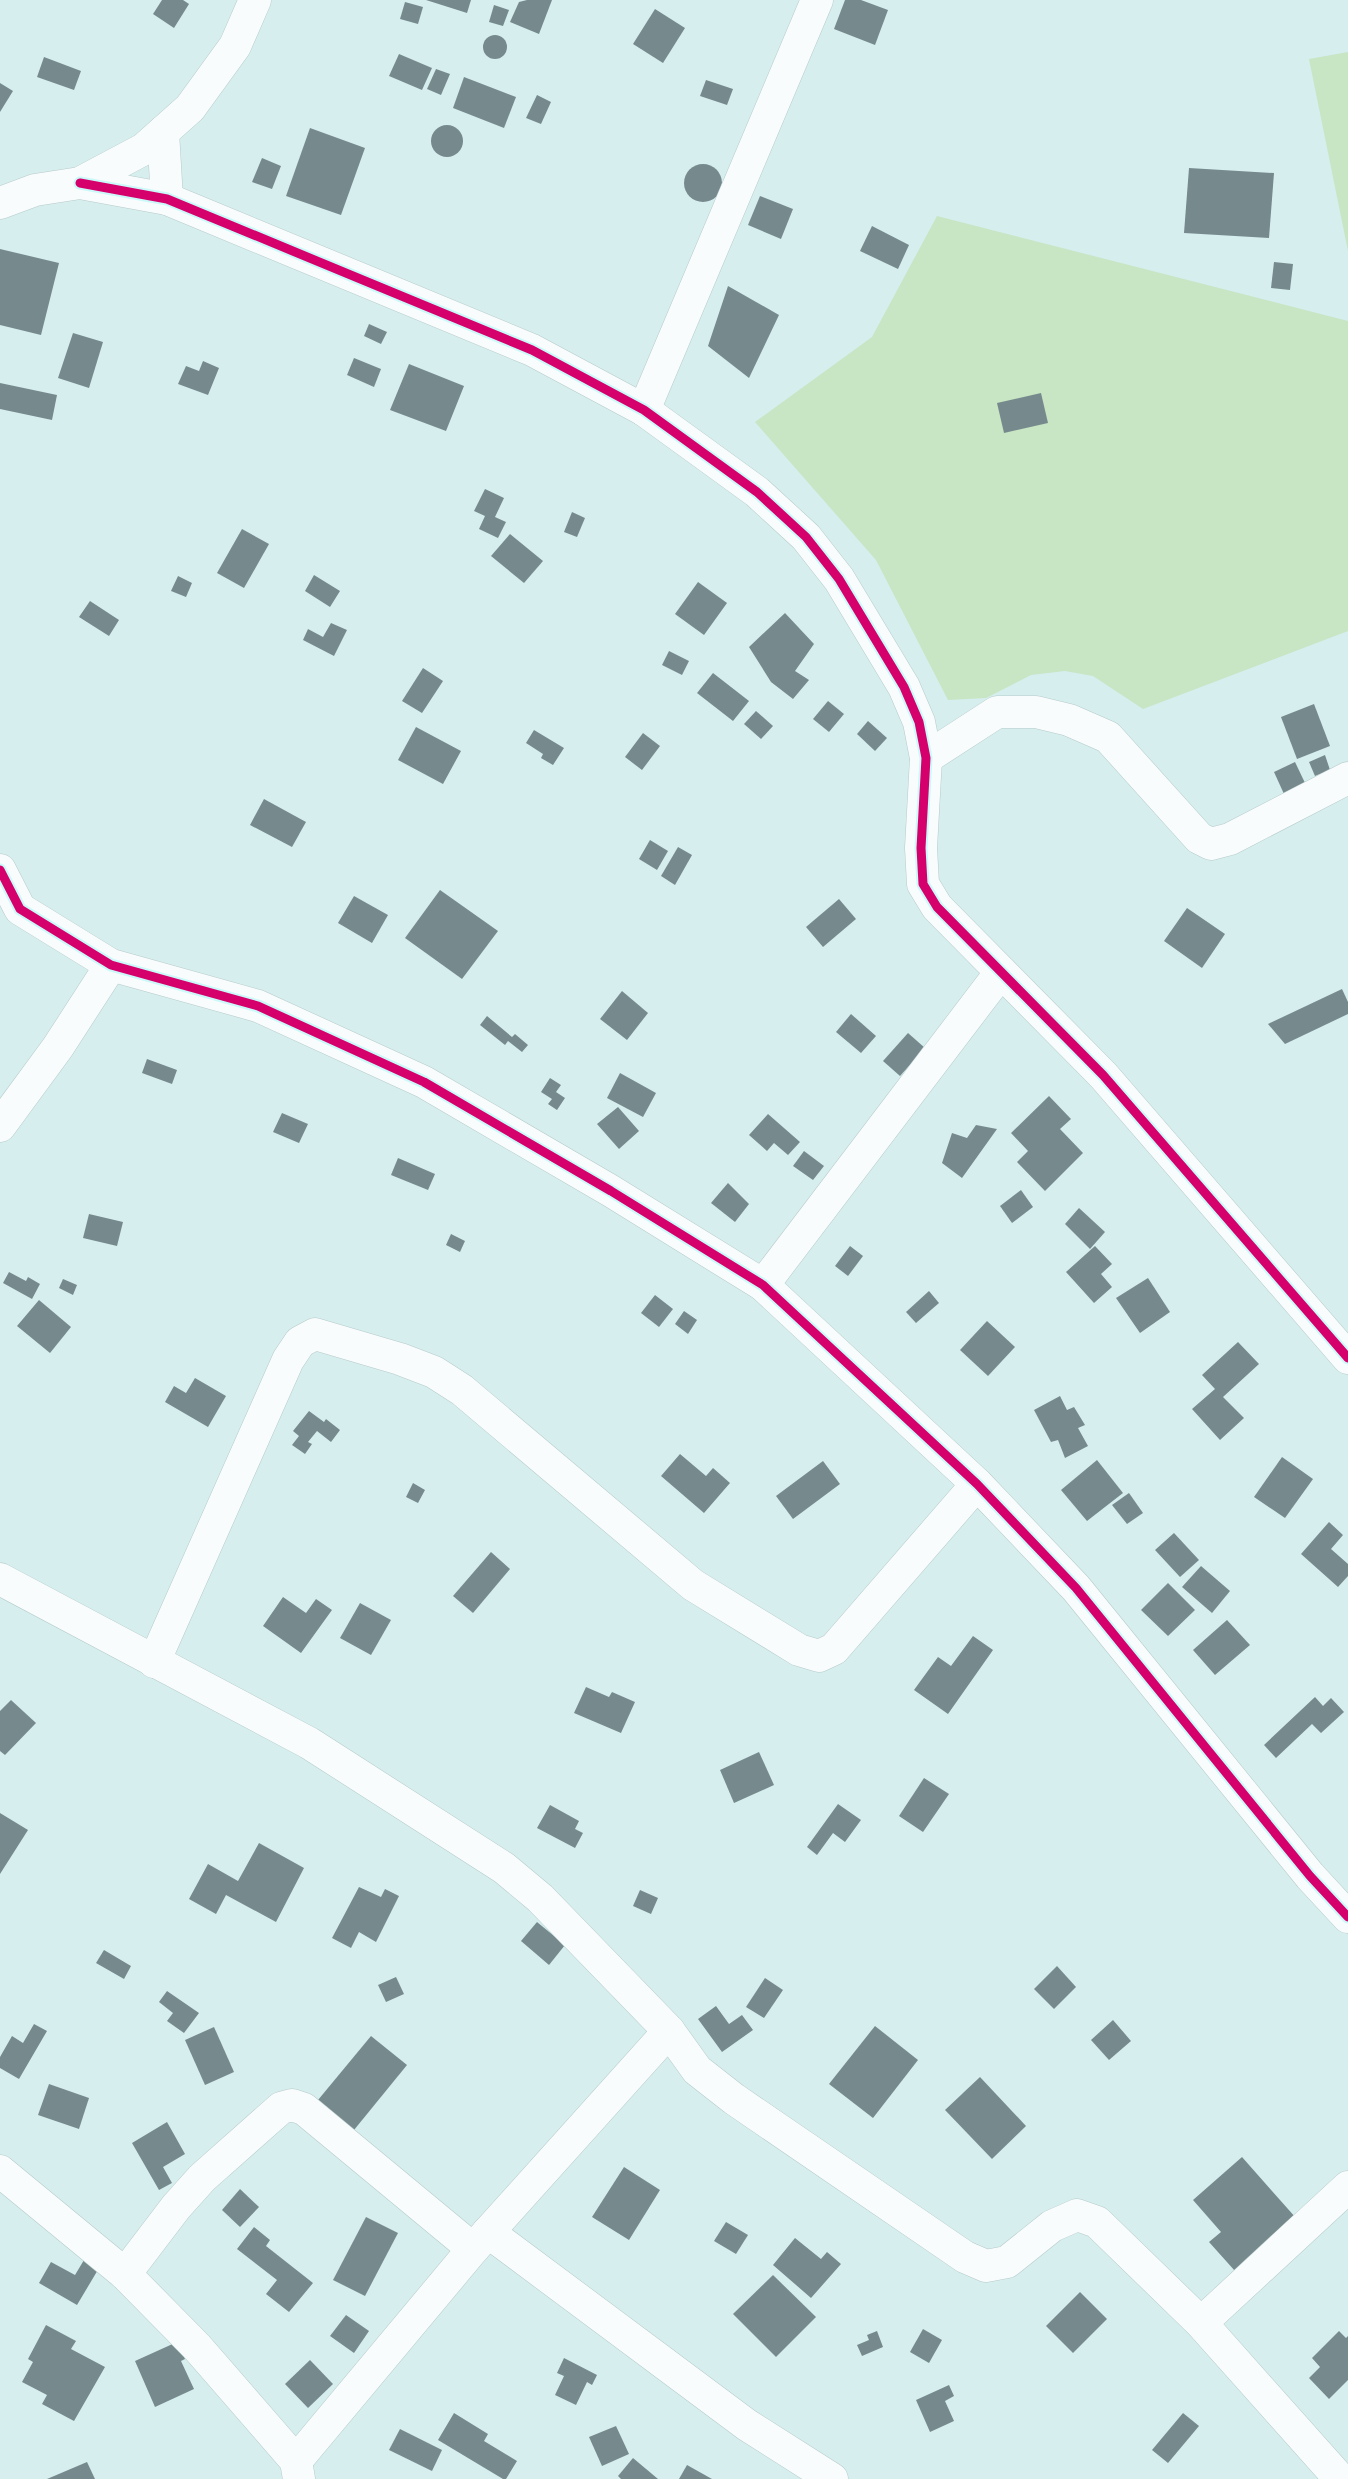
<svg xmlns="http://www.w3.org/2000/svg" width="1348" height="2479" font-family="'Exo 2',sans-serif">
<rect width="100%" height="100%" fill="#d6eeee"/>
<g fill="#c8e5c4">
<path d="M1348,52V251L1309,59Z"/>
<path d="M937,216L1348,321V631L1143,709L1093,676L1065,671L1031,675L986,698L948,700L876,560L755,422L872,337Z"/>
</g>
<g fill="#768a8e">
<path d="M162,0H183L189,4L174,28L153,14Z"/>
<path d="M426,0H471L467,13Z"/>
<path d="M527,0H552L539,34L510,22L519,2Z"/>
<path d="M845,0H861L888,10L875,45L834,29Z"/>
<path d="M405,2L423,7L418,24L400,19Z"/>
<path d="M494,5L509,10L503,26L489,22Z"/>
<path d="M655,9L685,28L663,63L633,44Z"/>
<circle cx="495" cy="47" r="12"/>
<path d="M399,54L432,68L422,90L389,76Z"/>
<path d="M44,57L81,71L74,90L37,77Z"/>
<path d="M436,69L450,74L441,95L427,89Z"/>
<path d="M464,77L516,97L504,128L453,108Z"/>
<path d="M706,80L733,89L727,105L700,96Z"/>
<path d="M0,83L13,91L0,112Z"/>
<path d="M537,95L551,102L541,124L526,118Z"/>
<circle cx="447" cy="141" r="16"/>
<path d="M310,128L365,148L341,215L286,196Z"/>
<path d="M262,158L281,166L272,189L252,182Z"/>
<circle cx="703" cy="183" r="19"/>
<path d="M1189,168L1274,173L1269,238L1184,233Z"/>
<path d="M760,196L793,209L781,239L748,225Z"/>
<path d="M872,226L909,245L898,269L860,251Z"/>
<path d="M0,249L59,263L41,335L0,325Z"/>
<path d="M1274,262L1293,264L1290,290L1271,288Z"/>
<path d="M728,286L779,315L749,378L708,346Z"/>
<path d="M369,324L387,332L381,344L364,336Z"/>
<path d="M73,333L103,342L89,388L58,378Z"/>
<path d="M354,358L381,369L374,387L347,375Z"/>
<path d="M203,361L219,368L208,395L178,384L186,366L199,371Z"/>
<path d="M409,364L464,386L446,431L390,410Z"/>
<path d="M0,383L57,395L52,420L0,409Z"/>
<path d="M1041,393L1048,423L1004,433L997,403Z"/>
<path d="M485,489L504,498L495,517L506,522L498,538L479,529L485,516L474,511Z"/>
<path d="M572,512L585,518L577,537L564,532Z"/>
<path d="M242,529L269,544L244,588L217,573Z"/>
<path d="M510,534L543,561L524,583L491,556Z"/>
<path d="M314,575L340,591L330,607L305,591Z"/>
<path d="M178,576L192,583L186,597L171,591Z"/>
<path d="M698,582L727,603L704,635L675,614Z"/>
<path d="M90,601L119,620L109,636L79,617Z"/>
<path d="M785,613L814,644L795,671L809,680L793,699L771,682L749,647Z"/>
<path d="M331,623L347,630L334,656L303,640L308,629L323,637Z"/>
<path d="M669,651L689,661L682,675L662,665Z"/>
<path d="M423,668L443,681L422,713L402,701Z"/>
<path d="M713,673L749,701L733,721L697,693Z"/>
<path d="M828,701L844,714L829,732L813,719Z"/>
<path d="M1314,704L1330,746L1297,759L1281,717Z"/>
<path d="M756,711L773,726L761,739L744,724Z"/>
<path d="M868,721L887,738L875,751L857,734Z"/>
<path d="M416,727L461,751L443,784L398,760Z"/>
<path d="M534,730L564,748L553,765L541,758L543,754L526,743Z"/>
<path d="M643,733L660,746L642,770L625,757Z"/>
<path d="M1325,755L1330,770L1315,776L1309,762Z"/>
<path d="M1295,762L1306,785L1284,794L1274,772Z"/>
<path d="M264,799L306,822L292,847L250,825Z"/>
<path d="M650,840L668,851L657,870L639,859Z"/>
<path d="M678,847L692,855L675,885L661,876Z"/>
<path d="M440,890L498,931L462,979L405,938Z"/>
<path d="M354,896L388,915L372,943L338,923Z"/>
<path d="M839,899L856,919L823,947L806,927Z"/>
<path d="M1187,908L1225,934L1202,968L1164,941Z"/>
<path d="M1342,989L1348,1002V1014L1285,1044L1268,1024Z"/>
<path d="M622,991L648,1013L627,1040L600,1019Z"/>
<path d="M851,1014L876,1036L861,1053L836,1032Z"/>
<path d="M487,1016L512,1037L515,1034L528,1045L522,1052L508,1041L505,1045L480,1025Z"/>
<path d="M908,1033L925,1048L900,1076L883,1061Z"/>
<path d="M147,1059L177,1070L172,1084L142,1073Z"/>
<path d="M620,1073L656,1093L643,1117L607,1098Z"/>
<path d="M550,1078L561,1085L556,1092L565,1098L557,1110L548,1104L552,1099L541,1092Z"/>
<path d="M1049,1096L1071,1119L1060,1129L1083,1153L1045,1191L1017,1162L1028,1151L1011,1133Z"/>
<path d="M618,1107L639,1131L619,1149L597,1124Z"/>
<path d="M282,1113L308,1124L299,1143L273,1132Z"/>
<path d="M768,1114L800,1142L788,1155L774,1143L767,1151L749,1135Z"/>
<path d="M976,1125L997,1129L962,1178L942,1163L952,1133L967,1138Z"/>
<path d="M804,1151L824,1166L813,1180L793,1166Z"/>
<path d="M398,1158L435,1174L428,1190L391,1175Z"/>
<path d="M728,1183L749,1204L735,1222L711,1203Z"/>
<path d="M1021,1190L1033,1207L1012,1223L1000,1206Z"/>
<path d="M1079,1208L1105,1232L1090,1249L1065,1224Z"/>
<path d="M89,1214L123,1222L117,1246L83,1238Z"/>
<path d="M451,1234L465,1241L460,1252L446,1245Z"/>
<path d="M850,1246L863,1256L848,1276L835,1266Z"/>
<path d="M1095,1246L1112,1264L1101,1274L1112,1287L1094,1303L1066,1272Z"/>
<path d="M9,1272L26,1281L28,1277L40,1284L32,1299L3,1283Z"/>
<path d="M1148,1278L1170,1312L1140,1333L1116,1298Z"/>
<path d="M63,1279L77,1285L73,1295L59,1288Z"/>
<path d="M929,1291L939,1303L916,1323L906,1312Z"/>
<path d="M655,1295L673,1309L659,1327L641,1313Z"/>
<path d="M39,1300L71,1327L50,1353L17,1326Z"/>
<path d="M684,1311L697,1320L688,1334L675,1324Z"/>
<path d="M987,1321L1015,1347L988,1376L960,1350Z"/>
<path d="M1238,1342L1259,1364L1223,1397L1244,1418L1220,1440L1192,1409L1215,1389L1202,1375Z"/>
<path d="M195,1378L226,1396L208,1427L165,1402L174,1386L186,1393Z"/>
<path d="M1060,1396L1067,1410L1074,1407L1085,1425L1078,1428L1088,1446L1065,1458L1058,1440L1051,1442L1034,1410Z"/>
<path d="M309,1411L324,1422L326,1419L340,1430L331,1442L317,1431L308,1442L312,1444L305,1454L292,1445L299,1436L293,1431Z"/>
<path d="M680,1454L706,1476L713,1468L730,1483L704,1513L661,1476Z"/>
<path d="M1282,1457L1313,1479L1285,1518L1254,1497Z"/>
<path d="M1097,1460L1123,1493L1087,1521L1061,1490Z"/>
<path d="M823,1461L840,1484L793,1519L776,1496Z"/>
<path d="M413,1483L425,1490L418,1503L406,1497Z"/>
<path d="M1129,1493L1143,1513L1127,1524L1112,1505Z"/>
<path d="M1329,1522L1343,1535L1331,1549L1348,1564V1576L1338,1587L1301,1554Z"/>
<path d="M1174,1533L1199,1560L1180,1577L1155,1550Z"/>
<path d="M491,1552L510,1569L473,1613L453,1596Z"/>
<path d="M1201,1566L1230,1591L1212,1613L1182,1587Z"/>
<path d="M1168,1583L1195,1610L1168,1636L1141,1610Z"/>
<path d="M283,1597L306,1613L316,1599L332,1610L301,1653L263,1626Z"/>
<path d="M360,1603L391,1620L371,1655L340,1638Z"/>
<path d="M1227,1620L1250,1645L1215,1675L1193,1650Z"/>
<path d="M973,1636L993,1650L948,1714L914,1690L938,1657L951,1666Z"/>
<path d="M586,1687L609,1697L612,1692L635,1702L621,1733L574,1713Z"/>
<path d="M1315,1697L1323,1706L1331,1698L1344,1712L1321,1733L1312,1724L1276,1758L1264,1745Z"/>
<path d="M11,1700L36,1723L5,1755L0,1751V1711Z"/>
<path d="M759,1752L774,1785L734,1803L720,1770Z"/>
<path d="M924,1778L949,1794L923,1832L899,1816Z"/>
<path d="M838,1804L861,1820L845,1842L833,1833L817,1855L807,1847Z"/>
<path d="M550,1805L579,1821L575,1829L583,1833L575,1848L537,1828Z"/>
<path d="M0,1813L28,1830L0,1874Z"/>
<path d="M259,1843L304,1868L276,1922L226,1895L216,1914L189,1899L208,1864L238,1881Z"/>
<path d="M359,1887L381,1897L385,1889L399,1896L376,1942L359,1932L351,1948L332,1938Z"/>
<path d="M640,1890L658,1898L651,1914L633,1906Z"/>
<path d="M537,1922L565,1945L549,1965L521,1941Z"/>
<path d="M104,1950L131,1966L124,1979L96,1963Z"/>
<path d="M1057,1966L1076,1987L1054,2009L1034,1989Z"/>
<path d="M396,1977L404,1994L386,2002L378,1985Z"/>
<path d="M765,1978L783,1990L764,2018L746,2007Z"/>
<path d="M167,1991L199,2013L184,2033L167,2021L173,2013L159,2002Z"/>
<path d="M716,2006L729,2024L742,2015L753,2030L722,2052L698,2019Z"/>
<path d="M1113,2020L1131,2041L1109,2060L1091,2040Z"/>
<path d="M34,2024L47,2031L19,2079L0,2068V2057L12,2036L23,2043Z"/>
<path d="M875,2026L918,2060L873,2118L829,2084Z"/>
<path d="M214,2027L234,2072L205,2085L185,2040Z"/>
<path d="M371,2036L407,2065L354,2130L318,2100Z"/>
<path d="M980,2077L1026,2126L992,2159L945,2110Z"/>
<path d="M49,2084L89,2098L79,2129L38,2115Z"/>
<path d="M167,2122L185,2154L163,2167L172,2183L159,2190L132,2143Z"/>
<path d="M1242,2157L1296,2218L1235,2271L1209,2242L1221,2232L1193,2200Z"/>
<path d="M624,2167L660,2190L629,2240L592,2217Z"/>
<path d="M240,2189L259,2207L240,2227L222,2210Z"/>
<path d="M366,2217L398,2233L365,2296L333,2280Z"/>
<path d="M726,2222L748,2235L736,2254L714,2241Z"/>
<path d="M254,2227L270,2240L266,2246L313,2283L289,2312L266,2294L277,2280L237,2249Z"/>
<path d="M795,2238L821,2259L827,2252L841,2264L811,2298L773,2265Z"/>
<path d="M87,2255L102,2263L77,2305L39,2283L51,2262L75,2275Z"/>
<path d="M773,2275L816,2317L776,2357L733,2314Z"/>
<path d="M1080,2292L1107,2319L1073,2353L1046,2326Z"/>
<path d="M346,2315L369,2331L354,2353L330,2336Z"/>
<path d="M46,2325L76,2341L71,2349L105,2367L74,2421L42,2404L47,2395L22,2382L33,2362L28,2359Z"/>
<path d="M923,2329L942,2340L929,2363L910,2352Z"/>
<path d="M877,2331L883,2347L862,2356L857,2345L869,2340L867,2335Z"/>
<path d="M1339,2331L1346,2338L1348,2336V2380L1329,2399L1309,2378L1320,2367L1312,2358Z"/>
<path d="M177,2342L185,2359L181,2361L194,2389L155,2407L135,2361Z"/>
<path d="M564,2358L597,2375L592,2385L587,2382L576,2405L555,2395L564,2376L557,2373Z"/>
<path d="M310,2360L333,2384L308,2408L285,2384Z"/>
<path d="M949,2385L954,2396L945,2401L954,2421L930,2432L916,2400Z"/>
<path d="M454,2413L488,2434L484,2441L517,2461L506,2479H503L438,2440Z"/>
<path d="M1183,2413L1199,2426L1168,2463L1152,2450Z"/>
<path d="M616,2426L629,2454L602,2466L589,2437Z"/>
<path d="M400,2429L442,2450L432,2471L389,2450Z"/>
<path d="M633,2458L658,2479H621L618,2476Z"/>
<path d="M87,2462L95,2479H47Z"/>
<path d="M687,2465L712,2479H679Z"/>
</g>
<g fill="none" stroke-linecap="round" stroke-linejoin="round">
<g stroke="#b7cbcb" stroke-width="33">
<g id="minor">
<path d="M163,132L167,199"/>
<path d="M80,183L167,199L532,350L644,410L757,492L806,537L839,579L904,687L919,722L926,758L921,848L923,884L937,907L1103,1075L1348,1358"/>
<path d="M0,203L35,190L80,183L144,149L190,108L235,46L255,0"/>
<path d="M644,410L817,0"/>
<path d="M926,758L997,712H1036L1069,720L1108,737L1199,838L1211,844L1230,839L1348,778"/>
<path d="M0,870L20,909L111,965L258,1006L424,1082L611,1191L763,1285L977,1484L1076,1588L1310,1876L1348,1917"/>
<path d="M0,1126L58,1047L111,965"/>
<path d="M763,1285L1001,972"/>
<path d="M0,1579L309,1743L504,1868L540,1898L669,2031L697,2070L734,2099L965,2257L986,2266L1007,2262L1052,2226L1077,2215L1097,2222L1201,2323L1340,2479"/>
<path d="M154,1662L288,1360L300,1342L315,1334L400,1359L434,1372L462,1390L693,1585L799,1650L819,1656L834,1649L977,1484"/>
<path d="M0,2171L125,2274L197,2347L296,2461L299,2479"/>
<path d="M488,2232L747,2425L832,2479"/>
<path d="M125,2274L176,2207L202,2178L281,2108L292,2105L304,2109L473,2249"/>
<path d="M1201,2323L1348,2187"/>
<path d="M296,2461L473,2249L669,2031"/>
</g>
</g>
<use href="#minor" stroke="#f9fcfc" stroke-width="32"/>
<g stroke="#cbf9f9" stroke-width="13">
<g id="cycleway">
<path d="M80,183L167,199L532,350L644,410L757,492L806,537L839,579L904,687L919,722L926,758L921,848L923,884L937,907L1103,1075L1348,1358"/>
<path d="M0,870L20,909L111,965L258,1006L424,1082L611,1191L763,1285L977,1484L1076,1588L1310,1876L1348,1917"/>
</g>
</g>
<use href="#cycleway" stroke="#d6006c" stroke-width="9"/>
</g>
</svg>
